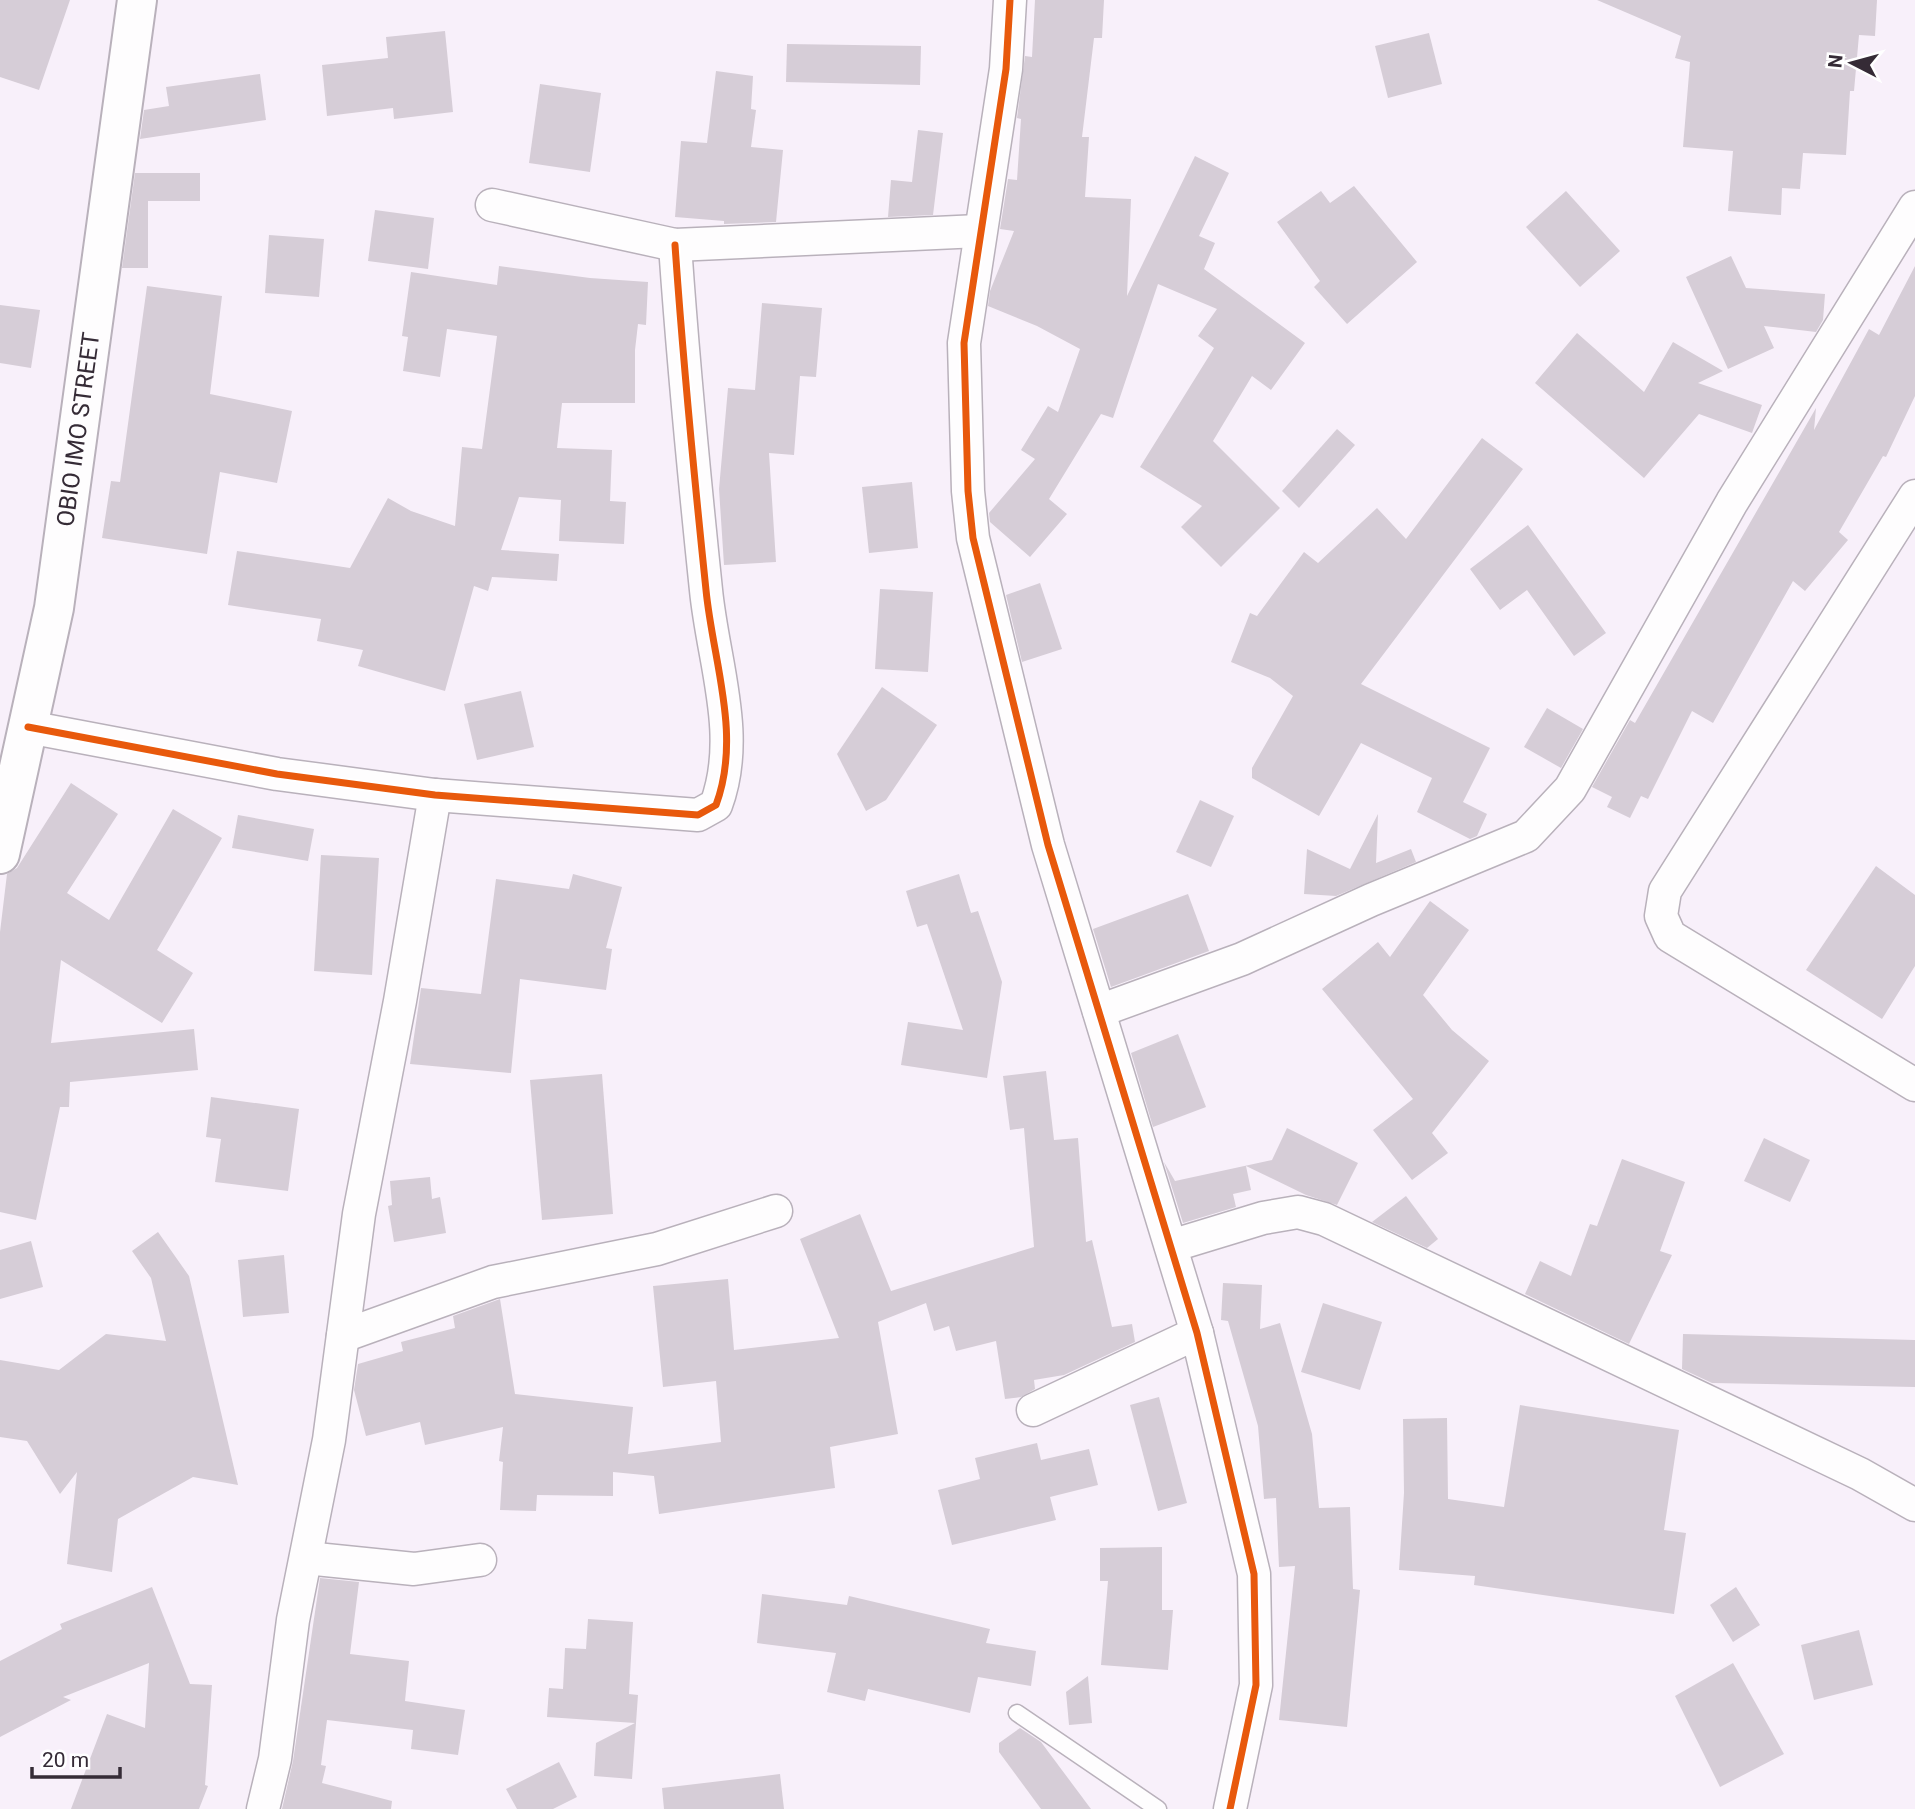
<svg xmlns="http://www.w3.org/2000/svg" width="1915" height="1809" font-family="Roboto,sans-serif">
<rect width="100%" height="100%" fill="#f8f0fa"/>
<g fill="#d6cdd7">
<path d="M0,0H70L39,90L0,77Z"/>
<path d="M1035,0H1104L1102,38H1094L1082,137H1089L1085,197L1131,199L1127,296L1195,156L1229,173L1199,236L1215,243L1204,269L1305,343L1271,390L1252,376L1213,441L1280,508L1221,567L1181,527L1202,506L1140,467L1214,348L1198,336L1217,309L1158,284L1113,418L1101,414L1049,499L1067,514L1030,557L990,522L989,513L1035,459L1021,450L1048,406L1058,412L1080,349L1037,326L988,306L990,291L1014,231L1000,229L1008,179L1017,180L1021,119L1017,118L1025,56L1032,57Z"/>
<path d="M1597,0H1877L1875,36L1859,35L1854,91H1850L1846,155L1803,153L1800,189L1782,188L1781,215L1728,211L1733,151L1683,147L1690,62L1675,58L1681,36Z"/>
<path d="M445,31L453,112L394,119L393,108L327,116L322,65L388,58L386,37Z"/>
<path d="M1429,33L1442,84L1388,98L1375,46Z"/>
<path d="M787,44L921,46L920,85L786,82Z"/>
<path d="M716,71L753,76L751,109L756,110L751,147L783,150L776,222L724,224V221L675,217L681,141L707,143Z"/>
<path d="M260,74L266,120L140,139L144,110L169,106L166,87Z"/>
<path d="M540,84L601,93L590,172L529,163Z"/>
<path d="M918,130L943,133L933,215L888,217L891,180L912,182Z"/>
<path d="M135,173H200V201H148V268H122Z"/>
<path d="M1354,186L1417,262L1347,324L1314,287L1320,281L1277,222L1321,191L1330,203Z"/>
<path d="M1566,191L1620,251L1580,287L1526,227Z"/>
<path d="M375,210L434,218L428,269L368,261Z"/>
<path d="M269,235L324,239L319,297L265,293Z"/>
<path d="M1731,256L1746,288L1825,294L1823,320L1816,332L1764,326L1774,348L1728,369L1686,277Z"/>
<path d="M499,266L590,278L648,282L646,325L638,324L635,350V403H562L557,448L612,450L610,501L626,502L624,544L559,541L561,500L519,497L501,550L559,554L557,581L492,577L488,591L474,586L445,691L358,666L363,650L317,641L321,619L228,605L237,551L350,568L388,498L411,511L455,526L462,447L482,449L497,336L447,329L440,377L403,371L408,337L402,336L411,272L497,285Z"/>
<path d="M1915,266V396L1886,457L1883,456L1839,532L1848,540L1805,591L1793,581L1713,723L1692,711L1648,799L1641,796L1630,818L1607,807L1612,797L1592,787L1630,720L1635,723L1816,408L1814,430L1869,329L1879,335Z"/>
<path d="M147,286L222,296L210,394L292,411L277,483L220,472L207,554L102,538L111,481L120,482Z"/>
<path d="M762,303L822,308L816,377L800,376L794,455L769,453L776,562L724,565L719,489L728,388L755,390Z"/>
<path d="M0,305L40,310L31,368L0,363Z"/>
<path d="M1577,333L1644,392L1673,342L1723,371L1698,383L1762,405L1752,433L1699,414L1644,478L1535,383Z"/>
<path d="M1337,429L1355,445L1299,508L1282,491Z"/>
<path d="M1482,438L1523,469L1361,684L1490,748L1463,802L1487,814L1477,836L1470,839L1417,812L1432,778L1361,743L1319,816L1252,778V768L1293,696L1270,678L1231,662L1250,613L1257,616L1304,552L1318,563L1377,508L1406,539Z"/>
<path d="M912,482L918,548L869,553L862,487Z"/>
<path d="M1528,525L1606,633L1574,656L1527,590L1500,610L1470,569Z"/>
<path d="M1040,583L1062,649L1022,662L1006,595Z"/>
<path d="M880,589L933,592L928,672L875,669Z"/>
<path d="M882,687L937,725L886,800L866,811L837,754Z"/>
<path d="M521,691L534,747L477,760L464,704Z"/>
<path d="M1547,708L1583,729L1561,768L1524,747Z"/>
<path d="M71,783L118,814L67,893L109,920L173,809L222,838L157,950L193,973L162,1023L61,960L51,1043L194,1029L198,1070L70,1082L69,1107H60L36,1220L0,1212V932L7,874L17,868Z"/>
<path d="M1200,800L1234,816L1211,867L1176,852Z"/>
<path d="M1378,814L1376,863L1411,849L1416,862L1336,896L1304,894L1307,849L1350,869Z"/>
<path d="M238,815L314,829L308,861L232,848Z"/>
<path d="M321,855L379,858L372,975L314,971Z"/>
<path d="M1876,866L1915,895V966L1882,1019L1806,970Z"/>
<path d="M573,874L622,887L606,948L612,949L606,990L520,979L511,1073L410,1064L421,988L481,994L496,879L569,889Z"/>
<path d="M959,874L971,913L978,911L1002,982L987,1078L901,1065L908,1022L963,1030L927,924L917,927L906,891Z"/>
<path d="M1188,894L1209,951L1111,987L1093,929Z"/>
<path d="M1430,901L1469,930L1423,995L1452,1030L1489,1061L1432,1133L1448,1153L1412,1180L1373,1130L1413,1099L1322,989L1378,942L1390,957Z"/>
<path d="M1178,1034L1206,1107L1153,1127L1131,1053Z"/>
<path d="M1046,1071L1054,1140L1078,1138L1086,1242L1092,1240L1112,1327L1132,1324L1135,1342L1064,1375L1034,1380L1035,1389L1021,1397L1005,1399L996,1341L956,1351L949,1326L934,1331L926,1303L878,1322L898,1434L830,1447L835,1488L659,1514L654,1476L613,1472V1496L537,1495L536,1511L500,1510L503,1462L499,1461L503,1427L425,1445L420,1422L366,1436L354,1390L358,1364L403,1351L401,1342L455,1328L453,1316L500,1299L515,1394L633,1407L628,1454L721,1442L716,1381L663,1387L653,1286L728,1279L734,1350L839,1338L800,1239L860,1214L891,1291L1034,1247L1024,1128L1010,1130L1003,1076Z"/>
<path d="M602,1074L613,1214L542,1220L530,1080Z"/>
<path d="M211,1097L299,1109L288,1191L215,1182L221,1139L206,1137Z"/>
<path d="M1287,1128L1358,1163L1337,1205L1306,1195L1246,1166L1251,1190L1233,1194L1236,1207L1183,1223L1164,1162L1175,1181L1272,1160Z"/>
<path d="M1764,1138L1810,1160L1790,1202L1744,1181Z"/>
<path d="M1622,1159L1685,1182L1660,1251L1672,1255L1629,1344L1525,1294L1540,1261L1571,1276L1590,1224L1597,1226Z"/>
<path d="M430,1177L432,1199L440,1197L446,1233L394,1242L388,1206L392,1205L390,1181Z"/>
<path d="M1406,1196L1438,1239L1427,1248L1372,1222Z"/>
<path d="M158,1232L189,1276L238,1485L193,1477L118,1519L112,1572L67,1564L77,1472L60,1494L27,1441L0,1437V1360L59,1370L106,1334L166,1341L151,1278L132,1251Z"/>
<path d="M31,1241L43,1287L0,1299V1250Z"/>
<path d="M284,1255L289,1313L243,1317L238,1260Z"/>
<path d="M1223,1283L1262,1285L1260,1329L1280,1323L1312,1434L1319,1508L1350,1507L1353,1589L1360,1590L1347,1727L1279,1720L1295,1566L1279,1567L1276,1498L1264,1499L1258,1426L1228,1321L1221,1320Z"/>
<path d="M1323,1303L1382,1322L1360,1390L1301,1372Z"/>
<path d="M1683,1334L1915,1340V1387L1712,1383L1682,1369Z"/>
<path d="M1159,1397L1187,1503L1158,1511L1130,1405Z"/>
<path d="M1520,1405L1679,1430L1664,1530L1686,1533L1674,1614L1474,1585L1475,1576L1399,1570L1404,1493L1403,1419L1447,1418L1448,1499L1504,1507Z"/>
<path d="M1037,1443L1041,1460L1089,1449L1098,1485L1050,1497L1056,1520L952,1545L938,1490L980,1479L975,1458Z"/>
<path d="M1162,1547V1610H1173L1168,1670L1101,1665L1108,1581H1100V1548Z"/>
<path d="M320,1578L359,1582L350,1654L409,1661L405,1701L465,1710L458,1755L411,1749L413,1730L327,1720L321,1765L326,1766L322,1783L392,1801L391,1809H282L293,1761Z"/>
<path d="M152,1587L190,1684L212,1685L205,1785L208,1786L199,1809H71L107,1714L145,1728L149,1663L63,1697L71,1700L0,1737V1661L62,1629L60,1624Z"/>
<path d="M1736,1587L1760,1625L1733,1642L1710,1605Z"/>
<path d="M762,1594L847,1605L849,1596L990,1629L986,1643L1036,1651L1031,1686L978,1677L970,1713L868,1689L865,1701L827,1692L836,1653L757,1643Z"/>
<path d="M588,1619L633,1622L629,1694L638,1695L632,1779L594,1776L596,1743L635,1723L547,1717L549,1688L563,1689L565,1648L586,1649Z"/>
<path d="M1859,1630L1873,1685L1814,1700L1801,1645Z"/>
<path d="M1733,1663L1784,1754L1720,1787L1675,1696Z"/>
<path d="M1088,1676L1092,1723L1069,1725L1066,1692Z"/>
<path d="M1020,1728L1041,1742L1091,1809H1041L999,1752V1743Z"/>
<path d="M559,1762L577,1797L553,1809H517L506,1789Z"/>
<path d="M780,1774L784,1809H664L662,1788Z"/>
</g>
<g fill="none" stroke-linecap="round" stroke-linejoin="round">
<g stroke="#b9b1bb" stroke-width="19">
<path id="lane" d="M1017,1713L1158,1809"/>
</g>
<g stroke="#b9b1bb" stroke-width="35">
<g id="street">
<path d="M1010,0L1006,69L964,343L968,491L973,538L1048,845L1197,1333L1254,1574L1256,1685L1230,1809"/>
<path d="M492,205L675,245L979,231"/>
<path d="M1915,496L1665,891L1661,916L1670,936L1915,1085"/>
<path d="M28,727L277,774L435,795L698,815L716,805C742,735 713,662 706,590C694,475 683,361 675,245"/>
<path d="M1099,1011L1242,959L1371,900L1526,836L1570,789L1732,502L1915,207"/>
<path d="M1171,1246L1263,1218L1298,1212L1324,1219L1860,1474L1915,1505"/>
<path d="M343,1336L493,1282L657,1249L776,1211"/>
<path d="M1033,1410L1197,1333"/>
<path d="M306,1558L414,1569L480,1560"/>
<path d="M263,1809L275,1759L293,1620L329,1440L359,1214L400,1001L435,795"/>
</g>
</g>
<g stroke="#b9b1bb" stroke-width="42">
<g id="secondary">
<path id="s1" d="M0,854L54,608L137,0"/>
</g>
</g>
<use href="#lane" stroke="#fefdfe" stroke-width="16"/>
<use href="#street" stroke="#fefdfe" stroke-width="32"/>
<use href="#secondary" stroke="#fefdfe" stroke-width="38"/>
<g stroke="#fff" stroke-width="11">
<g id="cycleway">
<path d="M1010,0L1006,69L964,343L968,491L973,538L1048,845L1197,1333L1254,1574L1256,1685L1230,1809"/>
<path d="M28,727L277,774L435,795L698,815L716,805C742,735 713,662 706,590C694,475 683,361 675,245"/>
</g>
</g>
<use href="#cycleway" stroke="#e8590c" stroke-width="7"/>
</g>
<g text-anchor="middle" stroke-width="6" stroke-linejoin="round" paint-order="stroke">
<g font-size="24" fill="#352b36" stroke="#fff">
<text dy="8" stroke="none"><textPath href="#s1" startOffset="432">OBIO IMO STREET</textPath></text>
</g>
</g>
<g transform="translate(1852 63) rotate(276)" stroke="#ffffff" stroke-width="5" paint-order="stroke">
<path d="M0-5L12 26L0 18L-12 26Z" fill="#352b36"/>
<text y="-10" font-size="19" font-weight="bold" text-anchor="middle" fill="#352b36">N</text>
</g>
<path d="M32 1767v10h88v-10" fill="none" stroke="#352b36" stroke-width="3.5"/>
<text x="42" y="1767" font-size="21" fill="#352b36" stroke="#ffffff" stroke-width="5" paint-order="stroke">20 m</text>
</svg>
